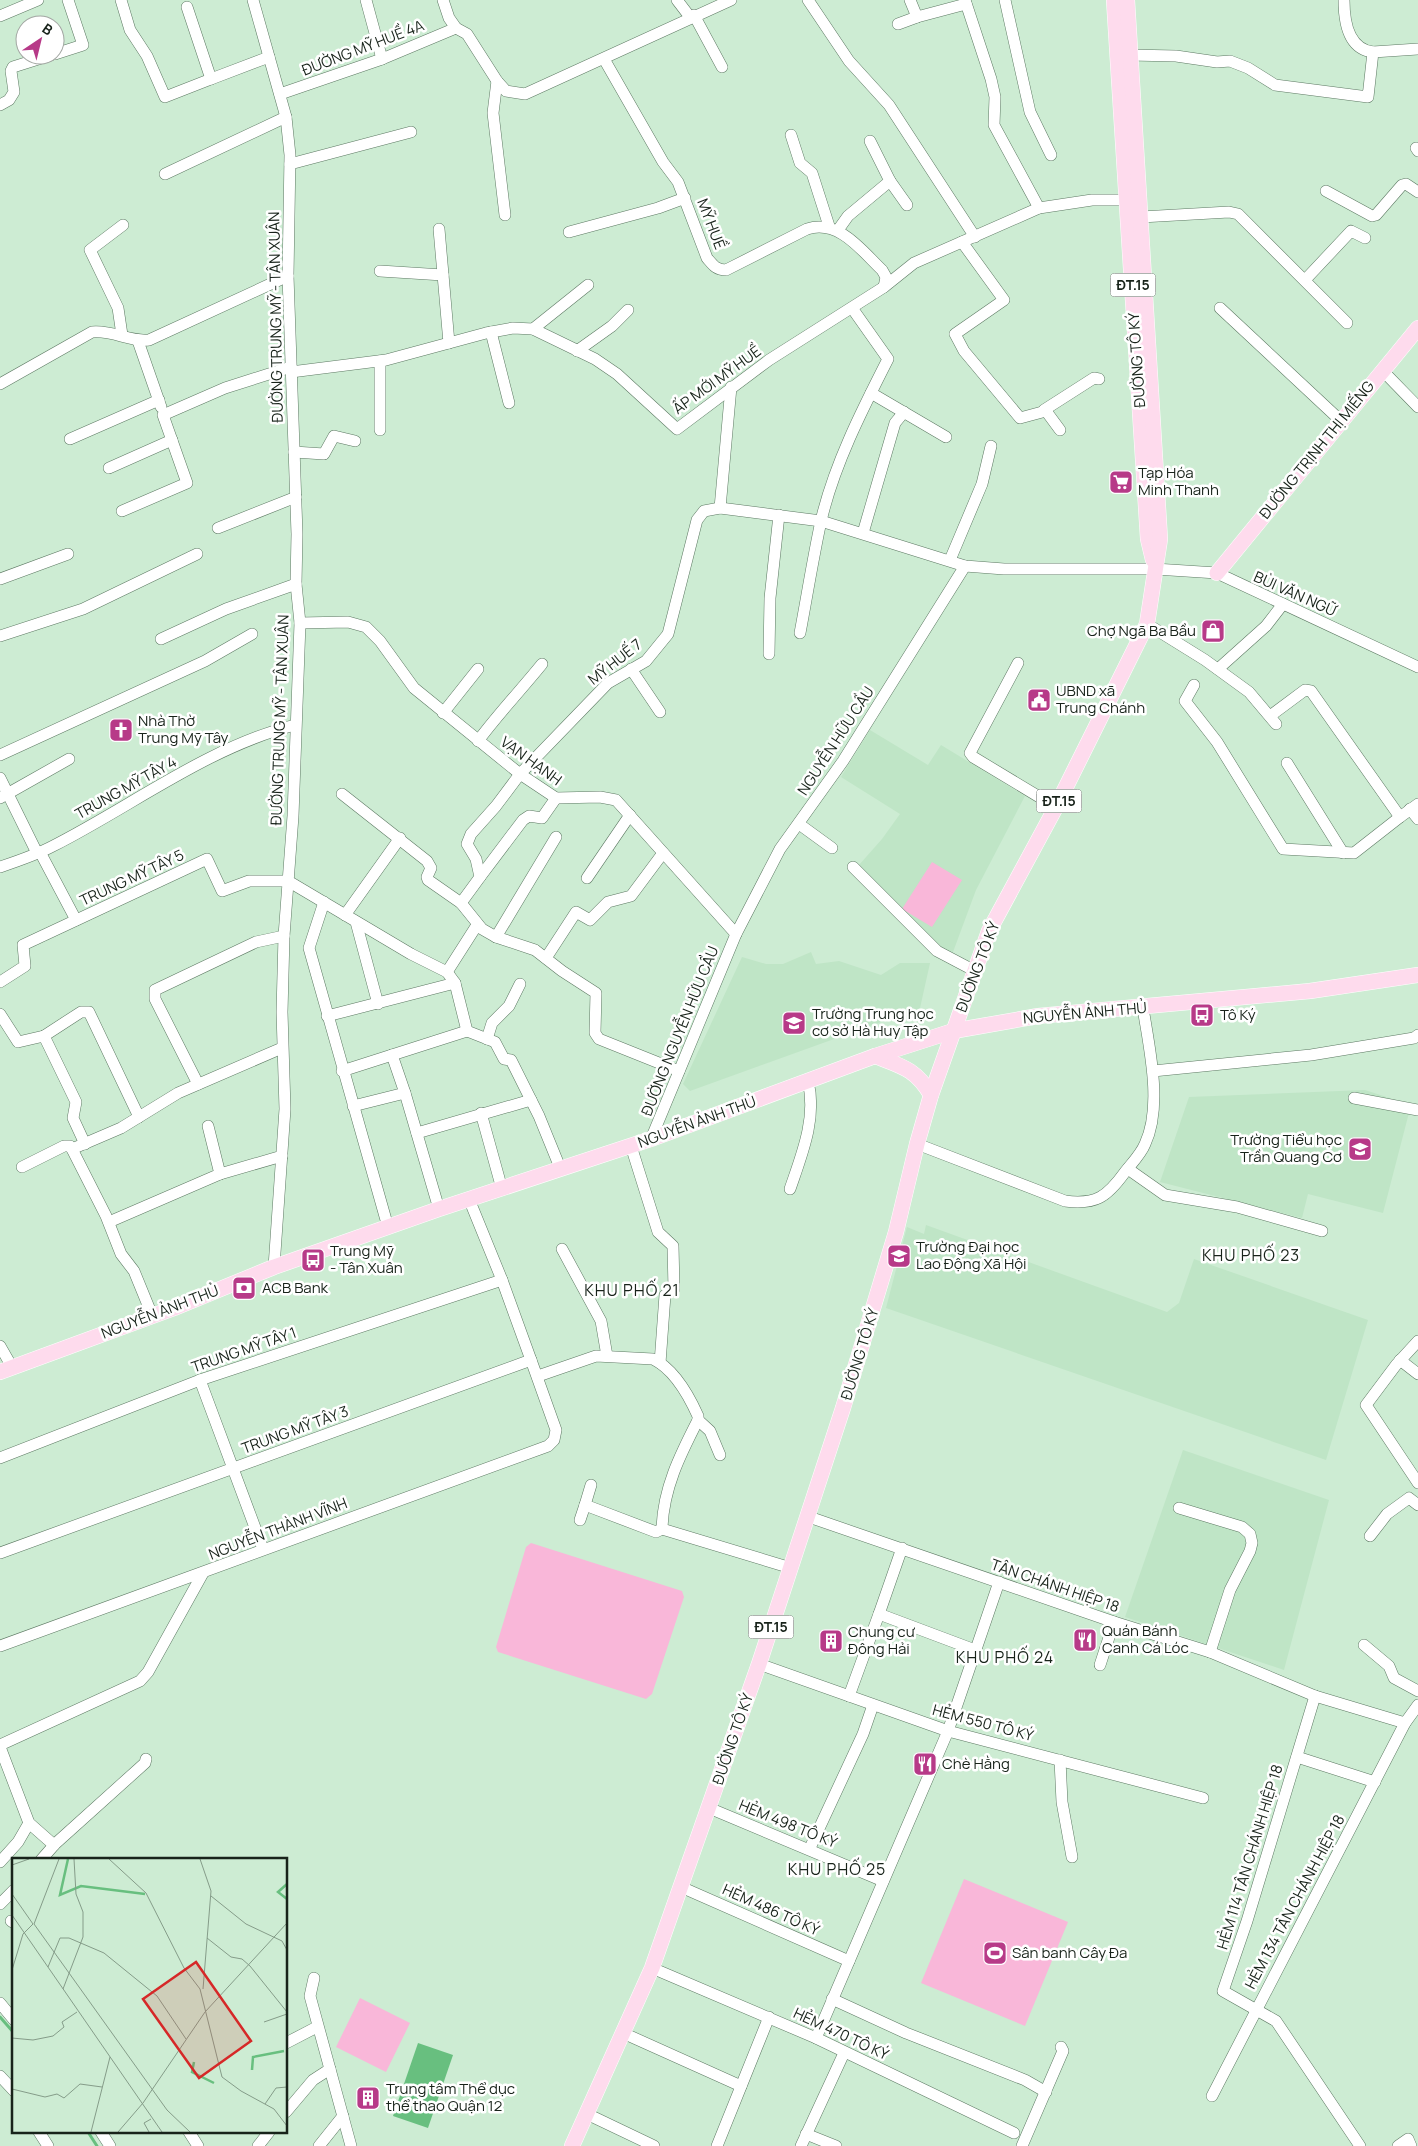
<svg xmlns="http://www.w3.org/2000/svg" width="1418" height="2146" font-family="Manrope,sans-serif">
<rect width="100%" height="100%" fill="#cdecd3"/>
<g fill="#bfe5c6">
<path d="M870,730L928,765L941,745L1025,796L976,890L953,952L941,949L859,865L882,839L900,814L841,777Z"/>
<path d="M811,952L816,964L839,961L881,975L900,963H930L920,1008L690,1091L683,1084L742,957L766,964H783Z"/>
<path d="M1365,1090L1411,1105L1383,1213L1308,1194L1302,1218L1160,1182L1189,1097Z"/>
<path d="M926,1225L1167,1312L1179,1303L1194,1259L1368,1320L1326,1460L886,1308L907,1227L924,1234Z"/>
<path d="M1183,1450L1329,1500L1284,1670L1125,1617Z"/>
</g>
<g fill="#f9b7d9">
<path d="M932,862L962,880L932,927L902,909Z"/>
<path d="M531,1543L682,1591L684,1597L652,1694L646,1699L498,1652L496,1647L526,1547Z"/>
<path d="M964,1879L1068,1922L1025,2026L921,1983Z"/>
<path d="M360,1998L410,2023L386,2072L336,2047Z"/>
</g>
<path fill="#68bf7f" d="M418,2043L453,2055L428,2128L393,2116Z"/>
<g fill="none" stroke-linecap="round" stroke-linejoin="round">
<g stroke="#68bf7f" stroke-width="3">
<path d="M0,2017L14,2033"/>
<path d="M88,2132L97,2146"/>
</g>
<g stroke="#5d7963" stroke-width="12">
<g id="minor">
<path d="M121,0L130,30L147,56L165,97L211,79L187,7"/>
<path d="M253,0L286,117L290,155L288,276L297,534L296,584L300,623L293,816L284,936L282,1012L285,1109L274,1267"/>
<path d="M366,0L382,59"/>
<path d="M443,0L449,18L456,28L467,34L497,81L506,91L525,94L731,0"/>
<path d="M677,0L690,17"/>
<path d="M808,0L849,61L889,105L975,237"/>
<path d="M910,0L917,17L966,4"/>
<path d="M965,0L991,79L995,97L994,125L1039,208"/>
<path d="M1005,0L1030,112L1051,155"/>
<path d="M1344,0C1344,21 1348,49 1373,52"/>
<path d="M694,15L722,67"/>
<path d="M0,16L38,0"/>
<path d="M898,24L917,17"/>
<path d="M55,54L83,45L68,0"/>
<path d="M1130,55L1176,56L1217,62L1230,61L1248,68L1275,85L1368,97L1373,52L1418,49"/>
<path d="M604,59L663,162L678,182L707,258C713,265 716,270 726,270L807,229C839,219 861,250 882,270L886,277L884,287"/>
<path d="M211,79L269,57"/>
<path d="M497,81L493,113L505,215"/>
<path d="M280,94L382,59L456,28"/>
<path d="M0,105L9,100L14,92L11,71L13,67L51,55"/>
<path d="M791,135L800,163L812,173L829,226"/>
<path d="M1416,148L1418,151"/>
<path d="M290,164L411,132"/>
<path d="M165,174L286,117"/>
<path d="M890,181L907,205"/>
<path d="M1326,191L1372,216L1376,215L1402,185L1406,184L1418,192"/>
<path d="M1141,217L1229,212L1238,214L1347,323"/>
<path d="M439,229L449,343"/>
<path d="M838,230L848,216L890,181L870,141"/>
<path d="M569,232L658,208L685,198"/>
<path d="M962,242L1004,300L955,334L964,351L1020,418L1046,411L1060,430"/>
<path d="M380,271L443,275"/>
<path d="M1305,280L1351,231L1365,238"/>
<path d="M1220,308L1341,421"/>
<path d="M533,329L588,285"/>
<path d="M491,332L509,403"/>
<path d="M122,335L118,308L90,250L123,225"/>
<path d="M138,341L161,407"/>
<path d="M577,351L612,326L628,310"/>
<path d="M380,361V430"/>
<path d="M1383,371L1418,407"/>
<path d="M291,372L386,360L486,333L513,328L533,329L595,359L617,374L677,429L769,360L884,287L914,263L1039,208L1092,200H1127"/>
<path d="M0,384L92,332C114,330 129,342 149,340L288,276"/>
<path d="M871,393L946,437"/>
<path d="M1044,410L1094,378L1099,379"/>
<path d="M70,439L159,400"/>
<path d="M294,452L324,454L334,436L355,441"/>
<path d="M109,468L172,440"/>
<path d="M720,508L731,387"/>
<path d="M122,511L187,483L163,415L225,388L291,367"/>
<path d="M218,528L296,497"/>
<path d="M863,533L895,423L904,412"/>
<path d="M950,560L982,484L991,446"/>
<path d="M0,579L68,554"/>
<path d="M300,623L348,622L366,627L380,641L414,688L520,774L556,798L600,797L616,800L736,934"/>
<path d="M1147,624L1205,660L1249,692L1276,724"/>
<path d="M800,633C807,596 813,558 821,521C834,465 862,410 888,359L852,308"/>
<path d="M0,636L83,609L197,554"/>
<path d="M161,639L226,609L296,584"/>
<path d="M769,654L770,598L779,515"/>
<path d="M1018,663L970,753L973,757L1056,807"/>
<path d="M631,669L660,712"/>
<path d="M1218,669L1266,626L1283,604"/>
<path d="M1194,685L1185,701L1217,742L1283,849L1354,853L1400,817"/>
<path d="M443,713L478,669"/>
<path d="M1270,716L1305,690L1311,691L1400,817L1418,804"/>
<path d="M478,741C498,714 521,690 542,664"/>
<path d="M0,755L205,661L252,634"/>
<path d="M1287,763L1343,853"/>
<path d="M0,778L37,853"/>
<path d="M342,794L427,861L431,868L427,877L428,880L461,903L482,929L496,937L535,950L562,971L596,993L595,1033L599,1039L679,1071"/>
<path d="M0,798L69,759"/>
<path d="M1410,809L1418,819"/>
<path d="M799,824L832,848"/>
<path d="M40,852L76,920"/>
<path d="M0,867C18,861 36,855 53,846C132,806 208,747 295,725"/>
<path d="M853,867L937,951L975,971"/>
<path d="M480,877L523,820L529,816L542,818L556,798"/>
<path d="M587,878L630,815"/>
<path d="M324,902L309,948L388,1227"/>
<path d="M461,903L480,877L476,859L467,844L471,834L496,806L520,774L608,683L646,661L668,634L697,520L704,511L720,508L821,521L965,566L1004,569H1155L1217,573L1418,667"/>
<path d="M345,915L400,838"/>
<path d="M356,922L378,1004"/>
<path d="M496,937L556,837"/>
<path d="M546,958L576,912L590,920L608,902L631,896L663,853"/>
<path d="M447,972L477,925"/>
<path d="M0,982L25,966L23,945L207,859L222,891L249,881H288L411,954L447,972L455,983L467,1031"/>
<path d="M0,1014L18,1042L44,1036L81,1012H89L139,1117"/>
<path d="M327,1016L455,983"/>
<path d="M467,1031L495,1042L504,1059L511,1060L539,1116L561,1170"/>
<path d="M44,1036L76,1102L73,1118L85,1144"/>
<path d="M487,1039L492,1023L509,1006L520,984"/>
<path d="M392,1055L405,1093L439,1209"/>
<path d="M342,1071L467,1031"/>
<path d="M1153,1071L1311,1055L1414,1038L1418,1035"/>
<path d="M198,1084L155,999V990L256,942L284,936"/>
<path d="M1354,1098L1418,1110"/>
<path d="M353,1106L405,1093"/>
<path d="M481,1113L502,1189"/>
<path d="M417,1133L531,1100"/>
<path d="M651,1139L736,934L780,849L843,761L965,566"/>
<path d="M917,1144L1065,1201C1096,1205 1107,1197 1125,1172C1132,1163 1141,1154 1145,1144C1163,1106 1149,1047 1143,1008"/>
<path d="M631,1146L658,1232L673,1246L674,1289L665,1295L660,1363"/>
<path d="M22,1167L64,1146H70L72,1149"/>
<path d="M1128,1169L1165,1195L1237,1207L1322,1231"/>
<path d="M220,1174L282,1156"/>
<path d="M790,1189C802,1154 817,1118 808,1081"/>
<path d="M469,1199L502,1280L531,1360"/>
<path d="M109,1222L220,1174L208,1126"/>
<path d="M562,1249L601,1321L607,1356"/>
<path d="M152,1315L134,1271L121,1254L106,1216L72,1149L121,1128L178,1093L282,1048"/>
<path d="M1418,1341L1396,1365L1366,1405L1418,1483"/>
<path d="M0,1346L12,1367"/>
<path d="M1400,1360L1418,1374"/>
<path d="M538,1376L596,1356L653,1359C674,1369 689,1396 698,1416V1420C680,1455 663,1489 662,1529L791,1568"/>
<path d="M200,1380L263,1549"/>
<path d="M698,1420L710,1431L720,1455"/>
<path d="M0,1458L200,1380L502,1280"/>
<path d="M591,1485L585,1505L656,1532L662,1529"/>
<path d="M1179,1508L1242,1527L1250,1534L1252,1543L1250,1551L1230,1590L1210,1652"/>
<path d="M809,1517L1114,1622L1210,1652L1315,1696L1405,1723"/>
<path d="M580,1520L585,1505"/>
<path d="M1370,1536L1387,1514L1409,1498L1418,1505"/>
<path d="M902,1548L879,1614L975,1650"/>
<path d="M0,1553L531,1360L556,1430L554,1440L548,1446L0,1646"/>
<path d="M1364,1645L1389,1666L1394,1678L1418,1691"/>
<path d="M759,1664L948,1731L1203,1798"/>
<path d="M1100,1665L1114,1622"/>
<path d="M849,1696L879,1614"/>
<path d="M1315,1696L1247,1921L1223,1991L1276,2021L1360,2146"/>
<path d="M0,1745L140,1681L148,1672L203,1573"/>
<path d="M0,1747L29,1823L54,1845"/>
<path d="M1297,1757L1375,1782"/>
<path d="M1060,1760L1062,1802L1072,1857"/>
<path d="M709,1808L883,1881"/>
<path d="M810,1848L863,1734L873,1705"/>
<path d="M41,1860L55,1844L145,1763L146,1759"/>
<path d="M0,1862L18,1842L29,1823"/>
<path d="M681,1887L849,1961"/>
<path d="M0,1904L14,1890"/>
<path d="M11,1921L14,1923"/>
<path d="M652,1968L816,2038L1014,2133"/>
<path d="M314,1978L310,1996L351,2146"/>
<path d="M832,1999L906,2033L1025,2080L1046,2092"/>
<path d="M0,2003L14,2020"/>
<path d="M623,2033L741,2086"/>
<path d="M816,2038L948,1731L999,1582"/>
<path d="M286,2043L317,2027"/>
<path d="M0,2076L14,2091"/>
<path d="M1212,2096L1405,1723L1418,1705"/>
<path d="M286,2112L313,2080L330,2069"/>
<path d="M587,2114L654,2146"/>
<path d="M39,2132L48,2146"/>
<path d="M101,2132L110,2146"/>
<path d="M189,2132L198,2146"/>
<path d="M806,2134L836,2146"/>
<path d="M258,2146L269,2132"/>
<path d="M319,2146L343,2116"/>
<path d="M717,2146L769,2017"/>
<path d="M801,2146L844,2053"/>
<path d="M1022,2146L1063,2051L1061,2047"/>
<path d="M1398,2146L1408,2139L1411,2146"/>
</g>
</g>
<g stroke="#fff" stroke-width="16">
<g id="major">
<path d="M1114,0L1148,539L1153,560"/>
<path d="M1217,573L1418,328"/>
<path d="M875,1056C901,1066 916,1069 931,1095"/>
<path d="M0,1372L174,1308L274,1267L439,1209L651,1139L875,1056L953,1031L1038,1016L1310,991L1418,975"/>
<path d="M572,2146L652,1968L759,1664L843,1408L896,1232L917,1144L931,1095L989,931L1056,807L1147,624L1160,539L1127,0"/>
</g>
</g>
<use href="#minor" stroke="#fff" stroke-width="11"/>
<use href="#major" stroke="#fedbed" stroke-width="15"/>
</g>
<defs>
<g id="supermarket-square" transform="scale(1.25)"><rect x="-9" y="-9" width="18" height="18" rx="4" fill="#b73a88" stroke="#fff"/><path d="M-6-5.5h2.5l.6 2H6L4.5 2H-2.5L-4.4-4H-6ZM-1.5 3.2a1.3 1.3 0 1 0 .1 0ZM3 3.2a1.3 1.3 0 1 0 .1 0Z" fill="#fff"/></g>
<g id="shop-square" transform="scale(1.25)"><rect x="-9" y="-9" width="18" height="18" rx="4" fill="#b73a88" stroke="#fff"/><path d="M-5-2.5h2.3a2.7 3.5 0 0 1 5.4 0H5L5.5 6h-11ZM-1.5-2.5h3a1.5 2.3 0 0 0-3 0Z" fill="#fff"/></g>
<g id="civic-square" transform="scale(1.25)"><rect x="-9" y="-9" width="18" height="18" rx="4" fill="#b73a88" stroke="#fff"/><path d="M-.6-6.5H3V-4.5H.6V-3L4-1V1h2V6H-6V1h2V-1L-.6-3ZM-1.2 2.5V6h2.4V2.5Z" fill="#fff"/></g>
<g id="church-square" transform="scale(1.25)"><rect x="-9" y="-9" width="18" height="18" rx="4" fill="#b73a88" stroke="#fff"/><path d="M-1.2-6h2.4v3.5h3.3v2.4h-3.3V6h-2.4V-.1h-3.3v-2.4h3.3Z" fill="#fff"/></g>
<g id="bus-square" transform="scale(1.25)"><rect x="-9" y="-9" width="18" height="18" rx="4" fill="#b73a88" stroke="#fff"/><path d="M-5-6H5V4H4V6H2V4H-2V6H-4V4H-5ZM-3.5-4V0h7V-4ZM-3.5 1.2v1.5H-2V1.2ZM2 1.2v1.5H3.5V1.2Z" fill="#fff"/></g>
<g id="school-square" transform="scale(1.25)"><rect x="-9" y="-9" width="18" height="18" rx="4" fill="#b73a88" stroke="#fff"/><path d="M0-5L7-2L0 1L-7-2ZM-4 1L0 2.5L4 1V4Q0 6-4 4Z" fill="#fff"/></g>
<g id="university-square" transform="scale(1.25)"><rect x="-9" y="-9" width="18" height="18" rx="4" fill="#b73a88" stroke="#fff"/><path d="M0-5L7-2L0 1L-7-2ZM-4 1L0 2.5L4 1V4Q0 6-4 4Z" fill="#fff"/></g>
<g id="bank-square" transform="scale(1.25)"><rect x="-9" y="-9" width="18" height="18" rx="4" fill="#b73a88" stroke="#fff"/><path d="M-6-4H6V4H-6ZM0-2.3a2.3 2.3 0 1 0 0 4.6a2.3 2.3 0 1 0 0-4.6Z" fill="#fff"/></g>
<g id="restaurant-square" transform="scale(1.25)"><rect x="-9" y="-9" width="18" height="18" rx="4" fill="#b73a88" stroke="#fff"/><path d="M-5-6h1v4h1v-4h1v4h1v-4h1v5L-1.5 .5V6h-2V.5L-5-1ZM5-6V6H3V1.5H1.5Q1.5-4 5-6Z" fill="#fff"/></g>
<g id="building-square" transform="scale(1.25)"><rect x="-9" y="-9" width="18" height="18" rx="4" fill="#b73a88" stroke="#fff"/><path d="M-4-6H4V6H1V3H-1V6H-4ZM-2.5-4.3h1.7v1.8h-1.7ZM.8-4.3h1.7v1.8H.8ZM-2.5-1h1.7V.8h-1.7ZM.8-1h1.7V.8H.8Z" fill="#fff"/></g>
<g id="stadium-square" transform="scale(1.25)"><rect x="-9" y="-9" width="18" height="18" rx="4" fill="#b73a88" stroke="#fff"/><path d="M0-5a6.5 5 0 1 0 0 10a6.5 5 0 1 0 0-10ZM-3.5-1.8h7v3.6h-7Z" fill="#fff"/></g>
</defs>
<g fill-rule="evenodd">
<use href="#supermarket-square" x="1121" y="482"/>
<use href="#shop-square" x="1213" y="631"/>
<use href="#civic-square" x="1039" y="700"/>
<use href="#church-square" x="121" y="730"/>
<use href="#bus-square" x="1202" y="1015"/>
<use href="#school-square" x="794" y="1023"/>
<use href="#school-square" x="1360" y="1149"/>
<use href="#university-square" x="899" y="1256"/>
<use href="#bus-square" x="313" y="1260"/>
<use href="#bank-square" x="244" y="1288"/>
<use href="#restaurant-square" x="1085" y="1640"/>
<use href="#building-square" x="831" y="1641"/>
<use href="#restaurant-square" x="925" y="1764"/>
<use href="#stadium-square" x="995" y="1953"/>
<use href="#building-square" x="368" y="2098"/>
</g>
<g text-anchor="middle" stroke-width="5" stroke-linejoin="round" paint-order="stroke">
<g fill="#fff" stroke="#5d655f" stroke-width="1">
<rect x="1110.5" y="273.5" width="45" height="23" rx="4"/>
<rect x="1036.5" y="789.5" width="45" height="23" rx="4"/>
<rect x="748.5" y="1615.5" width="45" height="23" rx="4"/>
</g>
<g font-size="14" font-weight="bold" fill="#18231a">
<text x="1133" y="290">ĐT.15</text>
<text x="1059" y="806">ĐT.15</text>
<text x="771" y="1632">ĐT.15</text>
</g>
<g font-size="15" fill="#18231a" stroke="#fff">
<text transform="translate(363 48) rotate(-21)" y="5">ĐƯỜNG MỸ HUỀ 4A</text>
<text transform="translate(711 224) rotate(69)" y="5">MỸ HUỀ</text>
<text transform="translate(276 317) rotate(-91)" y="5">ĐƯỜNG TRUNG MỸ - TÂN XUÂN</text>
<text transform="translate(1137 360) rotate(-94)" y="5">ĐƯỜNG TÔ KÝ</text>
<text transform="translate(717 380) rotate(-36)" y="5">ẤP MỚI MỸ HUỀ</text>
<text transform="translate(1317 450) rotate(-51)" y="5">ĐƯỜNG TRỊNH THỊ MIẾNG</text>
<text transform="translate(1295 594) rotate(24)" y="5">BÙI VĂN NGỮ</text>
<text transform="translate(615 662) rotate(-38)" y="5">MỸ HUẾ 7</text>
<text transform="translate(280 720) rotate(-88)" y="5">ĐƯỜNG TRUNG MỸ - TÂN XUÂN</text>
<text transform="translate(836 741) rotate(-57)" y="5">NGUYỄN HỮU CẦU</text>
<text transform="translate(531 761) rotate(36)" y="5">VẠN HẠNH</text>
<text transform="translate(126 788) rotate(-29)" y="5">TRUNG MỸ TÂY 4</text>
<text transform="translate(132 878) rotate(-25)" y="5">TRUNG MỸ TÂY 5</text>
<text transform="translate(978 967) rotate(-69)" y="5">ĐƯỜNG TÔ KÝ</text>
<text transform="translate(1085 1013) rotate(-5)" y="5">NGUYỄN ẢNH THỦ</text>
<text transform="translate(680 1031) rotate(-68)" y="5">ĐƯỜNG NGUYỄN HỮU CẦU</text>
<text transform="translate(697 1122) rotate(-20)" y="5">NGUYỄN ẢNH THỦ</text>
<text transform="translate(160 1312) rotate(-21)" y="5">NGUYỄN ẢNH THỦ</text>
<text transform="translate(244 1350) rotate(-19)" y="5">TRUNG MỸ TÂY 1</text>
<text transform="translate(860 1354) rotate(-73)" y="5">ĐƯỜNG TÔ KÝ</text>
<text transform="translate(295 1430) rotate(-20)" y="5">TRUNG MỸ TÂY 3</text>
<text transform="translate(278 1529) rotate(-21)" y="5">NGUYỄN THÀNH VĨNH</text>
<text transform="translate(1055 1586) rotate(19)" y="5">TÂN CHÁNH HIỆP 18</text>
<text transform="translate(983 1723) rotate(15)" y="5">HẺM 550 TÔ KÝ</text>
<text transform="translate(733 1739) rotate(-71)" y="5">ĐƯỜNG TÔ KÝ</text>
<text transform="translate(788 1824) rotate(22)" y="5">HẺM 498 TÔ KÝ</text>
<text transform="translate(1250 1857) rotate(-73)" y="5">HẺM 114 TÂN CHÁNH HIỆP 18</text>
<text transform="translate(1295 1902) rotate(-62)" y="5">HẺM 134 TÂN CHÁNH HIỆP 18</text>
<text transform="translate(771 1910) rotate(24)" y="5">HẺM 486 TÔ KÝ</text>
<text transform="translate(841 2034) rotate(25)" y="5">HẺM 470 TÔ KÝ</text>
</g>
<g font-size="15" fill="#18231a" stroke="#fff" text-anchor="start">
<text x="1138" y="478">Tạp Hóa<tspan x="1138" dy="17">Minh Thanh</tspan></text>
<text x="1196" y="636" text-anchor="end">Chợ Ngã Ba Bầu</text>
<text x="1056" y="696">UBND xã<tspan x="1056" dy="17">Trung Chánh</tspan></text>
<text x="138" y="726">Nhà Thờ<tspan x="138" dy="17">Trung Mỹ Tây</tspan></text>
<text x="812" y="1019">Trường Trung học<tspan x="812" dy="17">cơ sở Hà Huy Tập</tspan></text>
<text x="1220" y="1020">Tô Ký</text>
<text x="1342" y="1145" text-anchor="end">Trường Tiểu học<tspan x="1342" dy="17">Trần Quang Cơ</tspan></text>
<text x="916" y="1252">Trường Đại học<tspan x="916" dy="17">Lao Động Xã Hội</tspan></text>
<text x="330" y="1256">Trung Mỹ<tspan x="330" dy="17">- Tân Xuân</tspan></text>
<text x="262" y="1293">ACB Bank</text>
<text x="1102" y="1636">Quán Bánh<tspan x="1102" dy="17">Canh Cá Lóc</tspan></text>
<text x="848" y="1637">Chung cư<tspan x="848" dy="17">Đông Hải</tspan></text>
<text x="942" y="1769">Chè Hằng</text>
<text x="1012" y="1958">Sân banh Cây Đa</text>
<text x="386" y="2094">Trung tâm Thể dục<tspan x="386" dy="17">thể thao Quận 12</tspan></text>
</g>
<g font-size="16" letter-spacing="1" fill="#18231a" stroke="#fff">
<text x="1251" y="1261">KHU PHỐ 23</text>
<text x="632" y="1296">KHU PHỐ 21</text>
<text x="1005" y="1663">KHU PHỐ 24</text>
<text x="837" y="1875">KHU PHỐ 25</text>
</g>
</g>
<g transform="translate(12 1858)">
<rect width="275" height="275" fill="#cdecd3"/>
<path fill="none" stroke="#68bf7f" stroke-width="2.5" d="M56,1L48,37L69,28L133,36M275,26L266,34L275,41M182,204L180,214L202,225M240,212L241,199L272,193"/>
<path fill="none" stroke="#859c89" stroke-width="1" d="M47,1L22,66L155,252L178,274M97,1L134,35L172,110L188,131L210,219L229,233L262,251L275,268M188,1L199,33L191,131M0,7L17,1M0,36L21,66M199,38L234,66L270,83L275,92M0,57L150,274M195,80L219,99L230,101L238,108L275,154M36,109L48,80H57L92,95L145,138L174,181M0,112L11,76L21,66M51,131L71,79V54L64,36L62,1M252,164L275,156M0,180L21,182L41,178L52,169L50,164L65,154M0,231L33,239L45,236L52,240L68,226L90,229M253,246L264,230L275,229M0,250V230M79,274L98,199M106,274L131,245L193,154L275,65M137,274L132,265L139,261"/>
<path fill="#d62828" fill-opacity="0.15" stroke="#d62828" stroke-width="2.5" d="M184,104L239,183L187,220L131,141Z"/>
<rect width="275" height="275" fill="none" stroke="#18231a" stroke-width="2.5"/>
</g>
<g transform="translate(40 40) rotate(35)"><circle r="24" fill="#ffffff" stroke="#a3a7a3"/>
<path d="M0-4L9 19L0 12L-9 19Z" fill="#b73a88"/>
<text y="-8" font-size="14" font-weight="bold" text-anchor="middle" fill="#18231a">B</text>
</g>
</svg>
